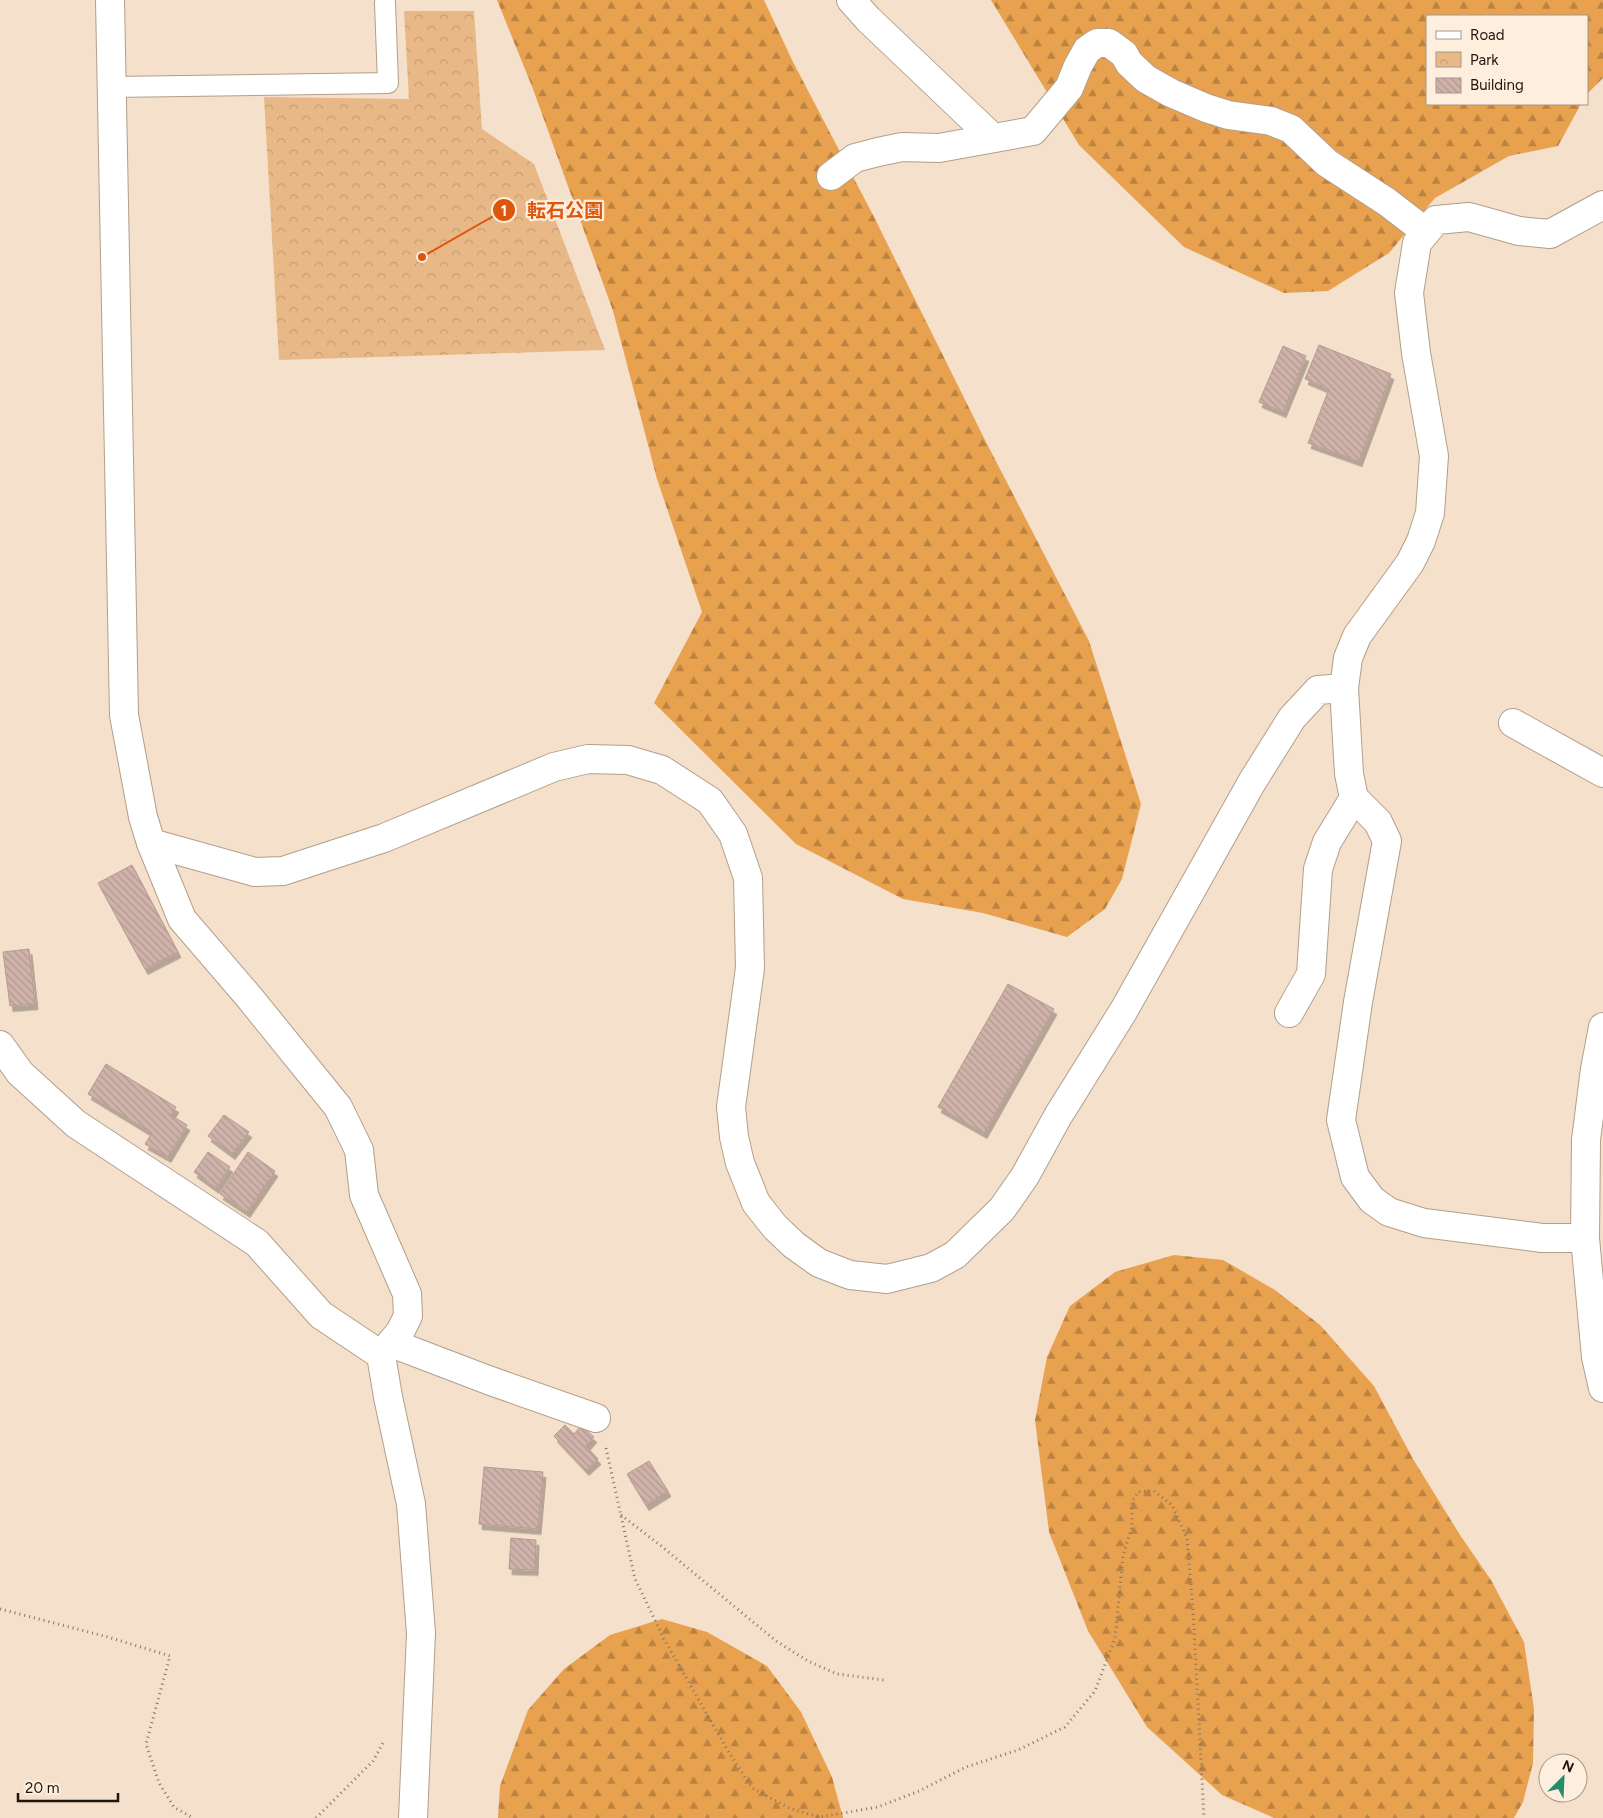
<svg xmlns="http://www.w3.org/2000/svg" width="1603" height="1818" font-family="Figtree,'Noto Sans JP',sans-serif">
<defs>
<pattern id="forest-firs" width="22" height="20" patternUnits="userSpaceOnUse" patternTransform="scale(1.25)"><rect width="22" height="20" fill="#e8a14f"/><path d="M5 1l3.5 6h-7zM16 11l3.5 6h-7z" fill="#bb8240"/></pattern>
<pattern id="park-crowns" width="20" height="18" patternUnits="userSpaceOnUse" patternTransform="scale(1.25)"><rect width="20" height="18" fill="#e8b987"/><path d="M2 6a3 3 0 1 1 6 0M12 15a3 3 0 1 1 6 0" fill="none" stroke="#c79e73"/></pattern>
<pattern id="building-back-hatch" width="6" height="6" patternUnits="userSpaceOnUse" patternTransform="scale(1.25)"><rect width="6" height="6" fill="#cfb2aa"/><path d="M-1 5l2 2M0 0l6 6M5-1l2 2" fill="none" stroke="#b19891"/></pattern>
<filter id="shadow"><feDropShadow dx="3" dy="5.5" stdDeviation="0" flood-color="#0004"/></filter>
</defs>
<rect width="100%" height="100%" fill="#f4e0cb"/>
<g fill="url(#forest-firs)">
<path d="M497,0H764L793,62L873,215L987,444L1089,641L1141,804L1122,879L1105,909L1067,937L983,913L903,899L796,844L654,703L702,612L657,479L613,311L533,89Z"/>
<path d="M991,0H1603V78L1587,94V16H1427V104H1581L1558,146L1509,156L1435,198L1389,253L1328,291L1284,293L1184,247L1079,145Z"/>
<path d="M1174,1255L1223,1260L1275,1290L1320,1325L1374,1386L1413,1459L1460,1535L1491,1580L1524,1642L1534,1709L1533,1763L1523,1802L1514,1818H1274L1222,1795L1147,1727L1088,1631L1049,1532L1035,1420L1047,1357L1070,1306L1115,1272Z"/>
<path d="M662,1619L707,1632L767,1666L801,1712L832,1777L843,1818H498L500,1786L528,1710L564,1669L610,1635Z"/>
</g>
<path fill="url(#park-crowns)" d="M404,11H474L482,129L534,164L605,350L279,360L264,97L409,99Z"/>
<g fill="url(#building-back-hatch)" stroke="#b79a93" filter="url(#shadow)">
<path d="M1319,345L1391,374L1359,461L1308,443L1329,389L1305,379Z"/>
<path d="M1283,346L1306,356L1283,412L1259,402Z"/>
<path d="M132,865L178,952L145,969L98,883Z"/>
<path d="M29,949L35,1004L10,1006L3,952Z"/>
<path d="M1008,984L1054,1009L984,1133L938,1107Z"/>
<path d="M106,1064L176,1107L171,1115L187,1125L168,1157L145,1144L152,1133L88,1094Z"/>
<path d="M224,1115L249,1132L232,1154L208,1136Z"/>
<path d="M208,1152L230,1167L216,1188L194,1172Z"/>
<path d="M248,1152L275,1171L247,1212L220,1194Z"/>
<path d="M565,1425L574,1434L581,1426L594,1437L586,1446L598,1459L586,1470L554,1436Z"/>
<path d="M649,1461L668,1491L646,1505L627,1474Z"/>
<path d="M484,1467L543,1472L538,1529L479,1524Z"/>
<path d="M511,1538L536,1540L535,1570L509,1569Z"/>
</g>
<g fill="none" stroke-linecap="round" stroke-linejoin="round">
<g stroke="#b29f8b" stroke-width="22">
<path id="lane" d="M112,87L388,83L385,3"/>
</g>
<g stroke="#b29f8b" stroke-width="30">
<g id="street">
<path d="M110,0L124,715L143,817L151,843L182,919L249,997L338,1107L359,1150L364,1195L407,1294L408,1316L400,1332L381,1355"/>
<path d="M851,0L868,19L993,138"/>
<path d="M831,176L855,158L878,152L902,147L939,148L1033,131L1069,88L1078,66L1087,50L1097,43H1109L1124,54L1129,63L1146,79L1171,93L1206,108L1228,115L1271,121L1291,129L1327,163L1387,202L1426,232"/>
<path d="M1603,205L1550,234L1519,231L1469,217L1436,220L1417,243L1409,293L1416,353L1434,456L1430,513L1421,541L1410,563L1357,636L1348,658L1344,688L1349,774L1354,798L1378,822L1387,841L1358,1002L1341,1120L1355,1177L1372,1200L1389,1212L1424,1223L1542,1238H1585L1596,1357L1603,1388"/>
<path d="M1513,723L1603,773"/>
<path d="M151,843L255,872L283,871L384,838L554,767L588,759L628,760L662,770L710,801L733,834L748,878L750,968L731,1107L734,1137L740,1163L756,1203L775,1227L794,1245L819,1263L850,1275L887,1279L931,1268L955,1255L1002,1209L1025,1176L1058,1116L1124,1010L1252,782L1292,718L1318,690L1344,688"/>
<path d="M1289,1013L1311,974L1318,869L1327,842L1354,798"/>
<path d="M0,1045L20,1073L76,1124L257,1243L321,1315L381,1355L388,1397L411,1504L421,1633L413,1818"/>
<path d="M1585,1238L1586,1140L1595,1069L1603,1027"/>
<path d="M391,1343L488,1380L596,1418"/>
</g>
</g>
<g stroke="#837669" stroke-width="3" stroke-dasharray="1 4" stroke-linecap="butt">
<path d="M606,1448L635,1579L664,1639L728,1751L752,1788L791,1809L820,1817L878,1807L919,1791L966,1767L1018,1750L1065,1727L1095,1691L1115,1638L1123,1556L1132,1526V1502L1138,1492L1154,1491L1172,1505L1187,1538L1193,1610L1204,1818"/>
<path d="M621,1515L660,1545L776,1641L808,1661L837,1674L884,1680"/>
<path d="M0,1609L108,1637L170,1656L146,1744L159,1783L174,1807L193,1818"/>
<path d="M316,1818L373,1761L384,1741"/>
</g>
<use href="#lane" stroke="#fff" stroke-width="20"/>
<use href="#street" stroke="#fff" stroke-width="28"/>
</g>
<path fill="none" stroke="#de560c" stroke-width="2" d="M422 257L504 210"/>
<g fill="#de560c" stroke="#feeedd" stroke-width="2">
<circle cx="422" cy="257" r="5"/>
<circle cx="504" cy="210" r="12"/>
</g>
<g font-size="15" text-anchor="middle" font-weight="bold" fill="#fff">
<text x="504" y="216">1</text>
</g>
<g font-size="19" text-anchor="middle" font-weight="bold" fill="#de560c" stroke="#feeedd" stroke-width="4.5" stroke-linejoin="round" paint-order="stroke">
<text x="565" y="217">転石公園</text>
</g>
<rect x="1426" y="15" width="162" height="90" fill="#feeedd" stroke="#a4988b"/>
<rect x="1436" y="31" width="25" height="8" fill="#ffffff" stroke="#a4988b"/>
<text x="1470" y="40" font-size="15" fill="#1d160f">Road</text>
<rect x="1436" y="52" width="25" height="15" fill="url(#park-crowns)" stroke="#a4988b"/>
<text x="1470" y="65" font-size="15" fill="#1d160f">Park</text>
<rect x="1436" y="78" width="25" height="15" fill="url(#building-back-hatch)" stroke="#a4988b"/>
<text x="1470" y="90" font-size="15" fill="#1d160f">Building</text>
<g transform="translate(1563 1778) rotate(24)"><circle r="24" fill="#feeedd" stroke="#a4988b"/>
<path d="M0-4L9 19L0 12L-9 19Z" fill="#248c69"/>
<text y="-8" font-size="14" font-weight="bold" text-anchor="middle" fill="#1d160f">N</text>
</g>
<path d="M18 1793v8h100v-8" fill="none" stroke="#1d160f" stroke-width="2.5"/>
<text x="25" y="1793" font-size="15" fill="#1d160f" stroke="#feeedd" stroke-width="4" paint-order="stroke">20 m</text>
</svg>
